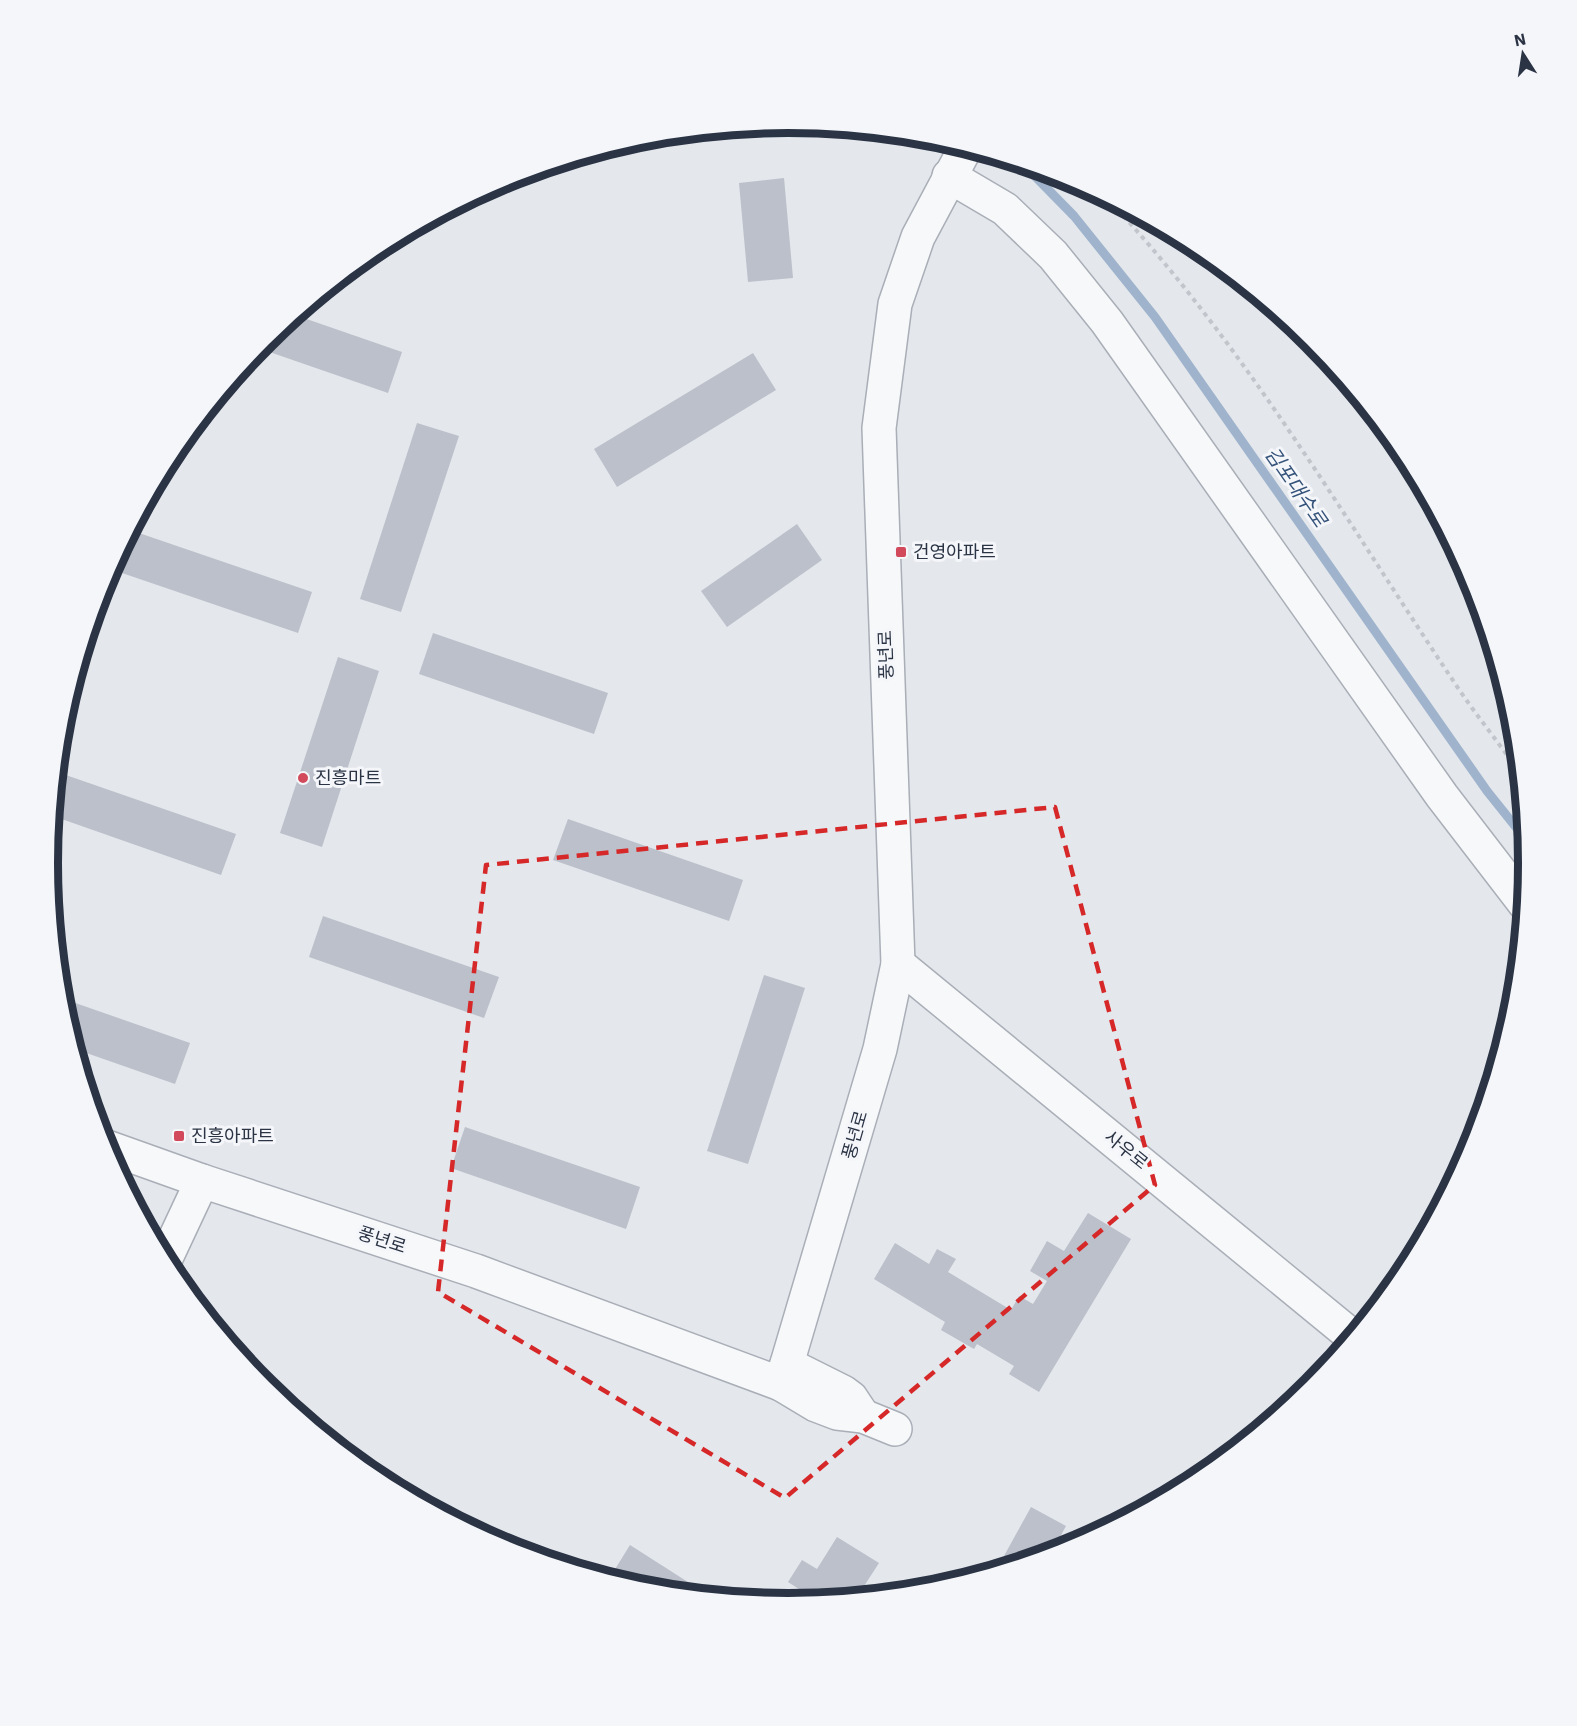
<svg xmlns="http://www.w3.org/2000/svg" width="1577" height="1726" font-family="'IBM Plex Sans','Noto Sans KR',sans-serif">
<defs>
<pattern id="park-crowns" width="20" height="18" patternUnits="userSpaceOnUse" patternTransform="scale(1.5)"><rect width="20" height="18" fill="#c9d6c5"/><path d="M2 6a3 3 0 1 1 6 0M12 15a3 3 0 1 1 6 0" fill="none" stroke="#adb8ab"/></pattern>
</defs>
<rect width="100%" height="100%" fill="#e4e7ec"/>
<path fill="url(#park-crowns)" d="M127,1189L133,1191L147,1211L144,1220Z"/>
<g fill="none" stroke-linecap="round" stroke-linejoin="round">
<path stroke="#9fb4cc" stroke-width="9" d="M1023,164L1074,216L1155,317L1487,791L1527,841"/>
</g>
<g fill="#bbc0ca">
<path d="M784,178L793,278L748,282L739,183Z"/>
<path d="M295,315L402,352L388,393L258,348L265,339Z"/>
<path d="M753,353L776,390L617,487L594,449Z"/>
<path d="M417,423L459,436L401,612L360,599Z"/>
<path d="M797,524L822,560L727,627L701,591Z"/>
<path d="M136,532L312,592L298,633L122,573Z"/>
<path d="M433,633L608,693L594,734L419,674Z"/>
<path d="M338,657L379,671L322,847L280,833Z"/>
<path d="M60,773L236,834L221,875L53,816L56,785Z"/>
<path d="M568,819L743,880L729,921L553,860Z"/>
<path d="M323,916L499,977L484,1018L309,957Z"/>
<path d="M764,975L805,988L748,1164L707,1151Z"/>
<path d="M61,998L190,1043L175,1084L75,1049Z"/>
<path d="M465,1127L640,1187L626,1229L451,1168Z"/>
<path d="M1088,1213L1131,1239L1039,1392L1009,1374L1014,1366L977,1344L974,1349L941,1330L945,1322L874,1279L895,1243L929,1264L937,1249L956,1259L948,1272L1011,1310L1019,1296L1033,1304L1047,1281L1030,1271L1047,1241L1064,1251Z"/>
<path d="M1031,1507L1066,1526L1060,1537L1068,1541L1074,1530L1089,1538L1072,1547L1018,1563L1004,1556Z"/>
<path d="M495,1533L529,1553L528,1554L505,1547L491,1540Z"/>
<path d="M837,1537L879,1563L857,1597L799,1602L805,1593L788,1582L802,1560L817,1569Z"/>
<path d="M630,1545L691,1584L685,1593L644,1589L609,1579Z"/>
</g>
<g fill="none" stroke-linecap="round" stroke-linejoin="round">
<g stroke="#a9aeb7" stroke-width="36">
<g id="minor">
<path d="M949,176L1005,209L1053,255L1107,322L1442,796L1525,904"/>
<path d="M898,964L1353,1337"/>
<path d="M104,1146L202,1181L476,1271L781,1384L880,1049L898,964L879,428L895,304L918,237L966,147"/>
<path d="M165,1260L202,1181"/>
<path d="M787,1364L843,1392L851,1398L863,1416"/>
<path d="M781,1384L816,1405L837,1413L863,1416L895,1429"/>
</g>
</g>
<path stroke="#c2c5cb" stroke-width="4" stroke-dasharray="4.5 4.5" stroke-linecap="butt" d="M1105,196C1243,342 1345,519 1456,685C1476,715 1499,743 1520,773"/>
<use href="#minor" stroke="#f7f8fa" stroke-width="33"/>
</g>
<path fill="none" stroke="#d62828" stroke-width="4.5" stroke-dasharray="12 8" stroke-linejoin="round" d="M1055,807L1155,1185L785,1498L438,1292L486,865Z"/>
<g fill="#d1495b" stroke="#f4f6f9" stroke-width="2">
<rect x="895" y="546" width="12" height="12" rx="3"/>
<circle cx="303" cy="778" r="6"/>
<rect x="173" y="1130" width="12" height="12" rx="3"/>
</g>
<g text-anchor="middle" stroke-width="6" stroke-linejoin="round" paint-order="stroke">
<g font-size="18" fill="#2b3445" stroke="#f4f6f9" text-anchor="start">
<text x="913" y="558">건영아파트</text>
<text x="315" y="784">진흥마트</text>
<text x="191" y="1142">진흥아파트</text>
</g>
<g font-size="18" fill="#2b3445" stroke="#f4f6f9">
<text transform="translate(886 655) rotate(-92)" y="6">풍년로</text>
<text transform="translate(855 1135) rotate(-74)" y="6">풍년로</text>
<text transform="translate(1126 1150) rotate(39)" y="6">사우로</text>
<text transform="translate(382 1240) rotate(18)" y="6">풍년로</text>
</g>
<g font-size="20" font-style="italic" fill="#34527a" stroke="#f4f6f9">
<text transform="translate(1296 487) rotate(55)" y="7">김포대수로</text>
</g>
</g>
<path d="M0 0H1577V1726H0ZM58 863a730 730 0 1 1 1460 0a730 730 0 1 1-1460 0Z" fill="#f4f6f9" fill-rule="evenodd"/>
<path fill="none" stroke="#2b3445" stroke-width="8" d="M58 863a730 730 0 1 1 1460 0a730 730 0 1 1-1460 0Z"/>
<g transform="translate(1523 54) rotate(348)" stroke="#f4f6f9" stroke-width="4.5" paint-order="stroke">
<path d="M0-4.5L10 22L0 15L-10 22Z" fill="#2b3445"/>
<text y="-9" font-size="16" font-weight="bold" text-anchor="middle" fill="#2b3445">N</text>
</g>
</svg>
